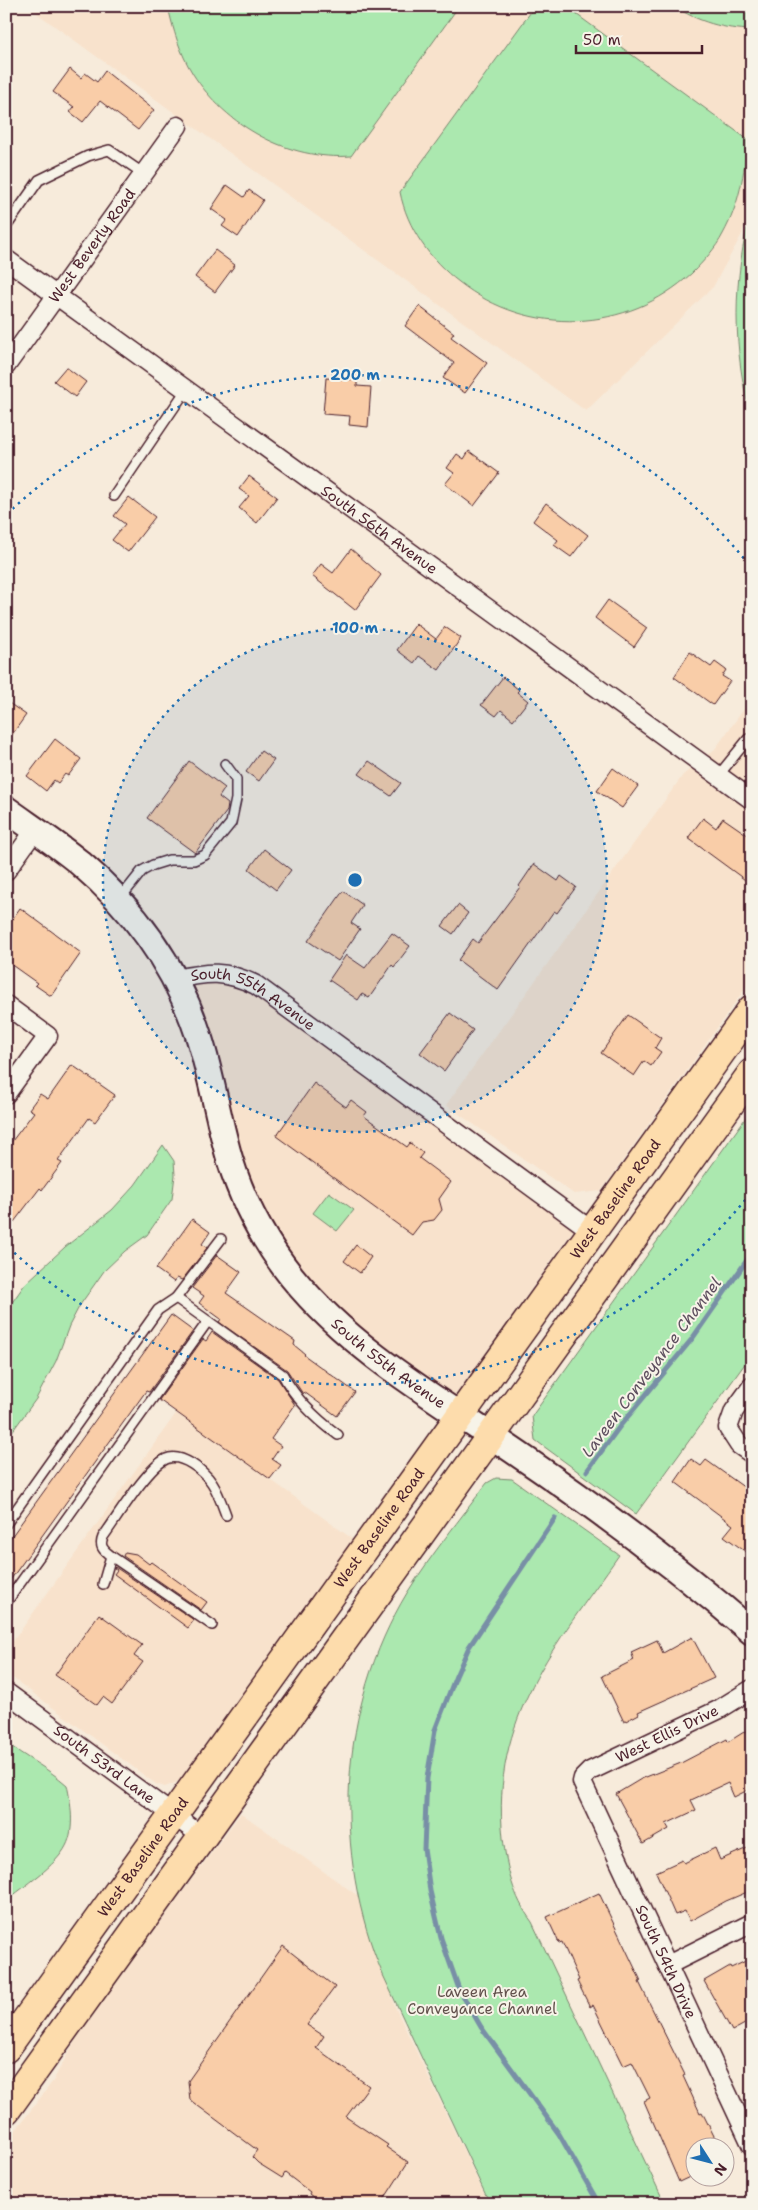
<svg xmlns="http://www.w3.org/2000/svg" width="758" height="2210" font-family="'Shantell Sans',sans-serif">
<rect width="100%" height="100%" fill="#f7ebdb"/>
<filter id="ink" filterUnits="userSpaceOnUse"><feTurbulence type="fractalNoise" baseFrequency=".02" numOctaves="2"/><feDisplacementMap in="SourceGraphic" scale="10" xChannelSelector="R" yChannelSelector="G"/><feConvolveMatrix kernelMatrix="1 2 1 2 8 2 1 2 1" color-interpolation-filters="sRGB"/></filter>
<g filter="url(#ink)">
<g fill="#f8e2cc">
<path d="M27,6H752V200L742,234L713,287L586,411Z"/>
<path d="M752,698V979L601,1191L574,1194L446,1105L683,775L715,749Z"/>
<path d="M210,983L239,985L253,992L574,1229L453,1399L385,1351L316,1289L275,1231L255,1193L242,1154L211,1039L189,987Z"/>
<path d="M177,1412L354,1540L182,1780L165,1787L156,1784L6,1673V1651Z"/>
<path d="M241,1813L361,1898L396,2009L489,2204H6V2143L53,2081L83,2026Z"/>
</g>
<g fill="#abe8af" stroke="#7a846d">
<path d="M168,6H459L351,156C289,161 226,126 193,74C180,53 173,30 168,6Z"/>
<path d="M548,6H565L747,139C745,173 739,205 723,234C716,248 703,262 692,273C627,333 529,337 459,282C430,260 407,228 400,192L533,9Z"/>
<path d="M674,6H752V30C724,29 698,22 674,6Z"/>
<path d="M752,209V420C732,352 732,277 752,209Z"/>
<path d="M752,1109V1354L636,1514L535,1440L532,1416Z"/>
<path d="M163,1145L174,1161L175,1175L172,1199L147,1235L125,1251L104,1271L80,1305L69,1326L56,1361L36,1399L6,1440V1311L25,1284L65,1247L112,1210L135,1185Z"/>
<path d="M329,1192L354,1210L337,1231L313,1213Z"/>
<path d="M496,1478L512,1479L619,1555C556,1645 490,1719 503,1838C507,1869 513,1897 532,1922L665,2204H490L383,1975C331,1853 338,1707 407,1593C431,1555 460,1519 487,1483Z"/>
<path d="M6,1742C25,1758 48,1768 67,1785C71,1803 75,1829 66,1846C56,1866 24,1886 6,1901Z"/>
</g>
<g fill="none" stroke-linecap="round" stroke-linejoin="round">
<g stroke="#788fa6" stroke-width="5">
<path d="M587,1471L620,1426L692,1339L752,1253"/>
<path d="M555,1518L469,1647L456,1676L435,1730L427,1778L424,1849L430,1891L441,1938L459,1989L481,2027L559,2134L599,2204"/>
</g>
</g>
<g fill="#f9cda8" stroke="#4a1f2b">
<path d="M70,69L81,78L85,73L97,82L105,71L154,110L138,130L100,101L83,122L70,112L74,107L53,92Z"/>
<path d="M227,185L244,197L249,190L263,200L238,237L222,226L227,220L211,209Z"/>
<path d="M215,250L235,265L215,292L195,277Z"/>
<path d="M419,306L454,333L451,337L487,363L465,393L443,378L454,363L405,326Z"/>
<path d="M66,367L86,382L75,397L54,381Z"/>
<path d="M326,378L357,380V386L371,387L368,427L349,425L350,416L323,414Z"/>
<path d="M469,451L499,473L474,506L445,484L454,473L447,468L457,454L464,459Z"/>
<path d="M249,476L277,497L257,523L239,508L249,496L239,489Z"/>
<path d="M129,497L155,517L128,552L112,540L125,524L114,516Z"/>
<path d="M546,503L588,535L571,557L554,545L558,540L533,521Z"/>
<path d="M351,549L381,575L355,610L312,576L321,564L333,573Z"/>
<path d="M608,600L647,628L634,647L595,618Z"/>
<path d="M416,624L436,639L445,627L461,638L439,670L419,656L414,663L397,650Z"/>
<path d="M690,652L711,667L715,662L726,670L722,676L730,681L713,705L674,677Z"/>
<path d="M503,677L519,690L517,692L528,701L513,720L501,710L496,716L481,705Z"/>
<path d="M6,701L26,715L6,743Z"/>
<path d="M55,739L81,759L68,776L65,774L58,783L54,780L46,791L27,776Z"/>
<path d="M261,751L274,760L259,781L246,772Z"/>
<path d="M189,761L225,788L219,797L228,804L227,811L195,853L147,818Z"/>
<path d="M369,761L401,783L391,796L359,774Z"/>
<path d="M613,768L638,786L622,808L597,791Z"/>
<path d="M703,818L716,828L723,818L752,838V885L688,838Z"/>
<path d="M264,849L291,870L276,890L249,869Z"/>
<path d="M534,864L558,881L561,876L576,887L557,913L554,911L498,990L458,960L473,939L478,943L520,887L519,886Z"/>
<path d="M343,891L363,905L351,923L360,929L338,961L308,941Z"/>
<path d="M458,905L468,913L453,934L442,926Z"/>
<path d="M20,908L81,953L51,996L35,985L37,983L6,961V928Z"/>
<path d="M392,933L410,946L394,967L392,965L369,998L362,994L358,1000L329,980L346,955L365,968Z"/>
<path d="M450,1013L473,1030L444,1071L420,1053Z"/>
<path d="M628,1015L661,1038L655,1048L661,1052L651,1066L644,1061L634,1076L601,1053Z"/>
<path d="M72,1065L115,1095L95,1122L89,1118L58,1161L62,1163L42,1190L40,1188L14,1222L6,1217V1149L34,1112L29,1109L40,1094L48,1099Z"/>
<path d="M314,1083L346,1107L351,1100L367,1112L364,1116L407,1147L410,1143L423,1153L419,1158L451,1182L439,1199L442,1210L434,1220L422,1222L412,1235L276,1136Z"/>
<path d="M192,1219L210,1232L202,1244L207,1248L182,1280L177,1278L174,1282L156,1269Z"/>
<path d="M356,1245L371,1257L360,1273L344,1261Z"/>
<path d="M217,1255L241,1272L226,1293L295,1341L294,1345L305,1354L304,1355L355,1392L337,1416L304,1392L303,1394L287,1370L219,1322L221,1319L199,1303L204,1296L192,1288Z"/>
<path d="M171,1315L193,1331L149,1392L146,1391L6,1586V1544Z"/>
<path d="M212,1332L278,1379L295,1405L271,1439L281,1446L272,1459L281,1465L270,1479L159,1400L203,1339L206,1341Z"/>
<path d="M691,1459L701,1466L706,1460L752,1493V1544L746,1552L724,1536L733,1525L675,1482Z"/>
<path d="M125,1552L136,1554L149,1564L151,1562L207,1602L201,1610L123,1556Z"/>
<path d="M115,1567L194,1620L188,1628L114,1574L117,1570L114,1568Z"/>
<path d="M99,1614L142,1645L134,1656L143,1662L112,1704L103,1697L97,1705L55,1675Z"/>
<path d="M692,1637L714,1678L638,1712L639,1714L624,1722L602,1676L634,1660L631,1652L657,1640L663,1653Z"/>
<path d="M752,1727V1788L734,1797L728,1783L691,1800L696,1810L666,1824L669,1829L643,1844L616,1794L641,1779L681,1763L727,1739L728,1742Z"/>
<path d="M752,1846V1890L726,1901L690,1921L685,1911L675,1915L656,1872L682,1860L684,1863L715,1848L720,1860Z"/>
<path d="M599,1893L641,1981L639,1982L685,2075L683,2076L700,2113L702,2112L720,2148H696V2174L679,2182L644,2101L650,2098L632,2062L623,2066L593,2005L590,2007L577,1981L579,1980L562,1942L559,1943L547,1917Z"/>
<path d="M283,1946L335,1987L307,2025L324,2036L316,2048L369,2086L346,2117L388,2145L386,2147L408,2162L381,2204H322L309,2194L310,2192L285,2173L282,2178L258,2163L252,2157L257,2150L190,2100L188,2081Z"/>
<path d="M752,1958V2020L732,2031L704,1981L730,1966L731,1968Z"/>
</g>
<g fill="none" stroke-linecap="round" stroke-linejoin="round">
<g stroke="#4a1f2b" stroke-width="12">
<g id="lane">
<path d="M6,227L39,180L88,156L109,150L144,174"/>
<path d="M114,496L186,390"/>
<path d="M718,776L748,739L752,742"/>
<path d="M119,900L142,871L153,865L169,860H194L205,855L231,823L236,799V779L225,764"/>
<path d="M176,1298L221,1239"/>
<path d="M6,1524L158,1310L176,1298L283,1375C296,1400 315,1418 338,1435"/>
<path d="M103,1584L111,1556"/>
<path d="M6,1603L208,1321"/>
<path d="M212,1625L111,1556C103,1550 99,1546 103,1537C117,1518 147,1468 166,1459C181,1452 204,1471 212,1483C218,1492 222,1504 226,1515"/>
</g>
</g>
<g stroke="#4a1f2b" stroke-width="21">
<g id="street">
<path id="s1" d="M6,259L752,800"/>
<path id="s2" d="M6,366L178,126"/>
<path d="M6,871L35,830"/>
<path id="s3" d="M176,979C208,972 225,970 256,985L592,1231"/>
<path d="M6,1005L48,1036L6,1094"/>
<path d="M752,1386L734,1411L728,1428L739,1445L752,1454"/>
<path id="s4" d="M752,1689L718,1710L590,1771L583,1778L582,1782L752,2146"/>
<path id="s5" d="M6,1692L203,1837"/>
<path d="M668,1965L752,1923"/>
</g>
</g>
<g stroke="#4a1f2b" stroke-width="29">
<g id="secondary">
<path id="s6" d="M6,809C31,827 57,844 80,863C135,910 177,969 199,1037C212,1077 218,1120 230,1160C243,1202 265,1243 292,1277C353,1352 439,1400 518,1454C599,1509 678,1568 752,1632"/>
</g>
</g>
<g stroke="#4a1f2b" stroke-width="31">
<g id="primary">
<path id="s7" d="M6,2048L752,1009"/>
<path d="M6,2110L752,1073"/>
</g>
</g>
<use href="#lane" stroke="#f7f3e8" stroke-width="9"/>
<use href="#street" stroke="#f7f3e8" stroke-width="18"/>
<use href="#secondary" stroke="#f7f3e8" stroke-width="25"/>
<use href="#primary" stroke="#fddcac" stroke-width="28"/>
</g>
</g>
<circle cx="355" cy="880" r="252" fill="#1f6fb2" fill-opacity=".12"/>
<g fill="none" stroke="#1f6fb2" stroke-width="2.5" stroke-dasharray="2.5 5">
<circle cx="355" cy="880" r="252"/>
<path d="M750 1194A505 505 0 0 1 7 1246M7 514A505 505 0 0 1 750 566"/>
</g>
<g text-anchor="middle" stroke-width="4" stroke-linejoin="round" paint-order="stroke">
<g font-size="15" fill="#4a1f2b" stroke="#f7f3e8">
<text dy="5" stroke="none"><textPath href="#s2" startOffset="148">West Beverly Road</textPath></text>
<text dy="5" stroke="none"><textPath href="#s1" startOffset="461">South 56th Avenue</textPath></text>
<text dy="5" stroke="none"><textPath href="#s3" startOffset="84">South 55th Avenue</textPath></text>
<text dy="5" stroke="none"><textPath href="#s7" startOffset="1045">West Baseline Road</textPath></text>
<text dy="5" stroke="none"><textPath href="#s6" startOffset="695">South 55th Avenue</textPath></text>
<text dy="5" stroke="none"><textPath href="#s7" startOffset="640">West Baseline Road</textPath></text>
<text transform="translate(667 1734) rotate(-26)" y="5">West Ellis Drive</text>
<text dy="5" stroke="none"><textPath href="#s5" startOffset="122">South 53rd Lane</textPath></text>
<text dy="5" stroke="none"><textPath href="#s7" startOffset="235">West Baseline Road</textPath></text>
<text dy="5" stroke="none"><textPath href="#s4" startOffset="394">South 54th Drive</textPath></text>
</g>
<g font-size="15" fill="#62514c" stroke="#f7f3e8">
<text x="482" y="1997">Laveen Area<tspan x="482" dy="17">Conveyance Channel</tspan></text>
</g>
<g font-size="16" font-style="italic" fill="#5d4e5e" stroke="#f7f3e8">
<text transform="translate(651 1367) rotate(-53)" y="6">Laveen Conveyance Channel</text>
</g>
</g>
<circle cx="355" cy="880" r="8" fill="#1f6fb2" stroke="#f7f3e8" stroke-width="2.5"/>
<g font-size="15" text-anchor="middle" font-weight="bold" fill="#1f6fb2" stroke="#f7f3e8" stroke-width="4" stroke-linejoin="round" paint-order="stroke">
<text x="355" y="380">200 m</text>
<text x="355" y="633">100 m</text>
</g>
<rect width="758" height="2210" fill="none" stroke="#f7f3e8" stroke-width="25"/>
<rect x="12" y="12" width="733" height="2185" fill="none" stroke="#4a1f2b" stroke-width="2" filter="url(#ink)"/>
<g transform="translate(710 2162) rotate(126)"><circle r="24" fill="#f7f3e8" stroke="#b29e9c"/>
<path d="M0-4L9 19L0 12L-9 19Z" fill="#1f6fb2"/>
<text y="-8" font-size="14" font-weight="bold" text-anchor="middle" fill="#4a1f2b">N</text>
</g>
<path d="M576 45v8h126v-8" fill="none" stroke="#4a1f2b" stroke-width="2.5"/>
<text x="583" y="45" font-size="15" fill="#4a1f2b" stroke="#f7f3e8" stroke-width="4" paint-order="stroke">50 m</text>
</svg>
